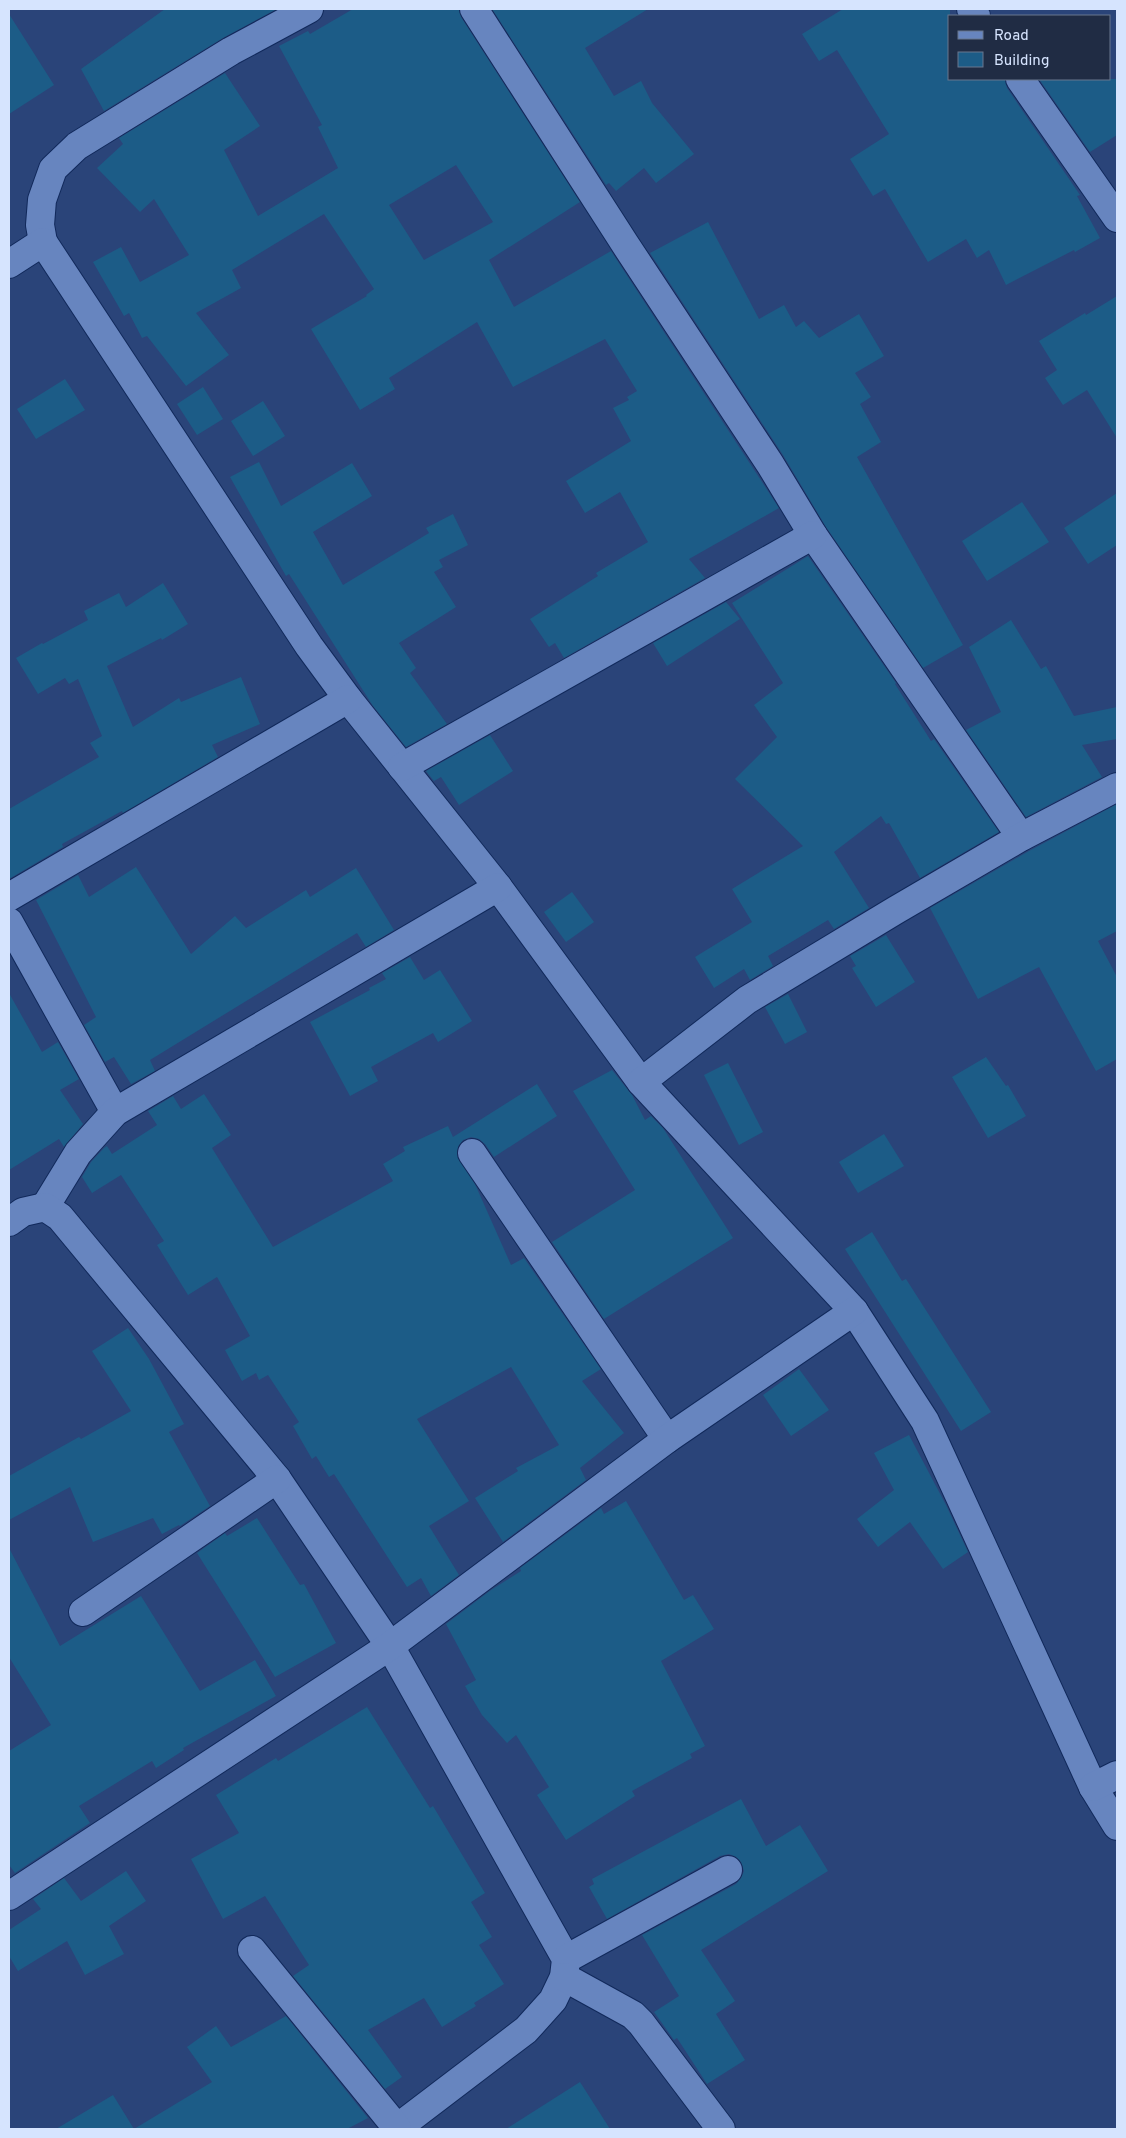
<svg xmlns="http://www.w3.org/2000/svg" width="1126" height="2138" font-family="Overpass,sans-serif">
<rect width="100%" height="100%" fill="#2a4479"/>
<g fill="#1c5c87" fill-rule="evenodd">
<path d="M165,9H277L223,38L104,111L81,69Z"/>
<path d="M353,9H459L461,17L580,202L489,260L514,307L611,251L779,508L689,559L705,578L564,658L555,643L549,647L530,619L598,576L596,573L648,542L620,492L585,513L566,481L631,441L613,408L629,400L627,397L637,391L605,339L513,387L477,322L389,378L395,389L360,410L311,329L367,296L366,295L374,289L324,214L232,270L241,288L196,313L229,355L186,386L147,336L142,338L129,313L124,316L93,262L121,247L140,282L189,255L154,199L140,212L97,168L123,144L119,138L225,73L260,126L224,150L258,216L338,168L318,127L322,125L279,46L308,31L310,34ZM456,165L493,222L424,260L389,205Z"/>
<path d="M492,9H648L585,48L614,96L641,81L652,103L694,154L656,183L644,168L616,191L609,183L606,185Z"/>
<path d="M843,9H950V79H1005L1007,88L1080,195L1077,196L1100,238L1075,252L1074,250L1006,285L989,250L977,258L966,239L928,262L885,189L873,196L850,159L889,134L837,50L819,61L802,34Z"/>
<path d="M9,14L54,85L9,114Z"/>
<path d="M1039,79H1117V135L1090,152Z"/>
<path d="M708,222L759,319L784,305L796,327L804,321L819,338L859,314L884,356L855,373L871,397L860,404L881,442L857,457L963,645L923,668L826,527L783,455L650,253Z"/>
<path d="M1117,296V438L1087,390L1063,405L1045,378L1057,370L1039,341L1085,313L1086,315Z"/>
<path d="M65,379L85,410L36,439L17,409Z"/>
<path d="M203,387L223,419L197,435L177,404Z"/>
<path d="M263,401L285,436L253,456L231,421Z"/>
<path d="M259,462L281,506L352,463L372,496L313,532L343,585L429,533L426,528L453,514L468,545L439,560L443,567L434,572L456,607L399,643L416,668L410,673L447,724L406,747L373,706L289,574L286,576L230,477Z"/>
<path d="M1117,493V545L1088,564L1064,528Z"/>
<path d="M1022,502L1049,542L987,581L962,541Z"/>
<path d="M808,556L896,683L895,684L931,741L934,739L999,832L920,878L889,823L886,824L881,816L834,852L869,908L834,929L828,920L768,956L773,966L750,980L744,969L714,988L695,957L752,922L732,889L803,846L735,779L777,737L754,705L783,683L732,603Z"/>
<path d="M163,583L188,624L162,640L161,638L107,666L133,727L179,698L181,702L241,677L260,724L212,745L218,757L123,813L122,811L62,844L63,847L9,879V809L99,757L90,743L102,736L78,679L69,684L65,678L38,694L16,658L42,643L43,644L88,620L84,611L119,593L126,607Z"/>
<path d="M726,602L740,619L667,666L653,643Z"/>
<path d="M1011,620L1041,669L1046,666L1074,716L1117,707V739L1082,745L1102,777L1026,817L966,730L1001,712L969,647Z"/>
<path d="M490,735L513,771L459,805L441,777L434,781L426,771Z"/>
<path d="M1117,804V931L1098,941L1117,977V1059L1096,1071L1039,967L978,999L930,908L1029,851Z"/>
<path d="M136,867L191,954L235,916L246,928L306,890L310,897L356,868L394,930L366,947L357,933L150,1060L155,1071L131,1084L114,1057L105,1062L84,1025L96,1017L36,900L78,875L89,897Z"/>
<path d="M572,892L594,922L566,942L544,912Z"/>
<path d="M886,935L915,982L876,1007L852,968L856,966L850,956Z"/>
<path d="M410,957L424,980L440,970L472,1021L438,1042L433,1033L371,1067L378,1081L350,1096L310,1022L370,990L369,988L386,979L382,973Z"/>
<path d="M9,993L42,1052L58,1042L79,1079L60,1090L83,1124L64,1147L59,1139L9,1170Z"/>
<path d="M788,994L807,1032L785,1044L765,1007Z"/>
<path d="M986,1057L1006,1086L1008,1085L1026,1116L988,1138L952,1077Z"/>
<path d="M728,1063L763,1132L739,1145L704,1075Z"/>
<path d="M612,1070L632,1095L645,1120L651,1116L663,1128L733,1238L604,1319L552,1242L635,1190L573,1091Z"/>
<path d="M537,1084L557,1116L494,1157L485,1144L479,1139L471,1137L463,1140L458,1147L457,1155L475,1184L511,1265L524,1258L601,1369L582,1381L624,1433L580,1468L586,1480L503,1542L475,1498L518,1471L516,1468L559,1445L511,1367L417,1419L469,1501L429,1526L459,1575L431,1596L421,1578L407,1587L334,1474L329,1477L316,1456L312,1459L293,1426L299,1422L268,1375L259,1380L256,1373L242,1381L225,1350L250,1336L217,1277L188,1295L157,1245L164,1241L121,1175L92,1193L82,1177L91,1162L104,1148L107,1146L112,1154L157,1125L148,1111L173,1096L181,1109L204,1094L231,1135L212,1148L273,1247L393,1181L383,1164L405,1151L403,1147L448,1126L453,1137Z"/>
<path d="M884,1134L904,1166L858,1193L839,1162Z"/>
<path d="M872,1232L902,1281L906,1279L991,1412L961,1431L845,1249Z"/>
<path d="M128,1328L149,1359L184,1424L169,1432L210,1506L180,1526L179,1525L162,1534L153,1518L93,1542L70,1487L9,1520V1476L79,1437L81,1439L131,1411L92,1351Z"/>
<path d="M799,1369L829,1410L791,1436L763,1395Z"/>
<path d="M909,1435L946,1505L968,1552L943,1569L910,1522L878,1547L857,1519L894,1490L874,1453Z"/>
<path d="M626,1501L684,1600L693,1595L714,1629L661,1661L705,1746L690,1754L692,1758L632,1791L635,1796L566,1840L537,1795L549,1787L516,1735L507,1743L482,1715L465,1686L476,1680L446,1624L491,1590L521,1571L520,1568L601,1508L604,1514Z"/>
<path d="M257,1518L300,1585L304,1584L336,1643L275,1677L197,1553L225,1533L227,1536Z"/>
<path d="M9,1548L60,1646L141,1596L200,1691L255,1660L276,1696L183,1748L184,1750L156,1768L152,1761L79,1806L90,1823L15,1873L9,1865V1751L51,1725L9,1657Z"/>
<path d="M367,1707L430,1808L433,1806L485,1893L471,1902L492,1937L479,1945L504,1984L474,2003L476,2006L442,2027L424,1998L368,2030L402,2077L385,2089L293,1976L309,1965L265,1896L223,1919L191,1859L239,1833L216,1795L276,1758L278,1761Z"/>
<path d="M741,1799L766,1846L800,1825L828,1871L701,1950L735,2001L716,2014L745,2060L707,2084L677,2038L674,2040L654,2012L679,1996L642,1935L736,1884L741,1878L744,1871L741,1862L736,1857L729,1854L720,1856L607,1919L589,1887L594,1884L592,1879Z"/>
<path d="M126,1871L146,1901L109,1926L124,1954L85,1975L67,1941L18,1971L9,1956V1930L41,1909L33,1899L64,1878L81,1901Z"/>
<path d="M286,2016L368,2118L347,2129H56L113,2095L134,2129L212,2082L187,2047L216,2026L231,2047Z"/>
<path d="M580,2082L610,2129H506Z"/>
</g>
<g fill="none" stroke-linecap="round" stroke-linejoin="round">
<g stroke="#11295b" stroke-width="30">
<g id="minor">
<path d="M474,9L625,244L770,464L813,535L1021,837"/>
<path d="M971,9L976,16"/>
<path d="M1020,79L1117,218"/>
<path d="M43,242L40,225L42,200L53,169L77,146L231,51L309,9"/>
<path d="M9,264L43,242L309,646L348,699L498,887L641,1082"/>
<path d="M402,767L813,535"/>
<path d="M1117,787L1021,837L896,910L747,1000L641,1082L854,1311L925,1421L1093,1787L1117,1826"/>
<path d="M9,897L348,699"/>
<path d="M9,922L115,1112"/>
<path d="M472,1153L667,1439"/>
<path d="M45,1207L78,1153L115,1112L498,887"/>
<path d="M9,1222L23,1212L45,1207L60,1217L277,1479L390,1646L566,1959L564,1977L553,2000L526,2030L396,2129"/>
<path d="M83,1612L277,1479"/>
<path d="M1093,1787L1117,1775"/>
<path d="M9,1896L390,1646L667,1439L854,1311"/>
<path d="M252,1950L397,2128"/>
<path d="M566,1959L728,1870"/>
<path d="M564,1977L633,2015L641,2023L721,2129"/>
</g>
</g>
<use href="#minor" stroke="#6785bf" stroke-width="28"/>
</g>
<rect width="1126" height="2138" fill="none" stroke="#d6e4fe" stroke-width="20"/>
<rect x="948" y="15" width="162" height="65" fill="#202c44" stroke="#69768e"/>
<rect x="958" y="31" width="25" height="8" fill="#6785bf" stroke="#69768e"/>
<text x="994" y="40" font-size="15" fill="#d6e4fe">Road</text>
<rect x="958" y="52" width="25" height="15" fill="#1c5c87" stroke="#69768e"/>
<text x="994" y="65" font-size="15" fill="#d6e4fe">Building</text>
</svg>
